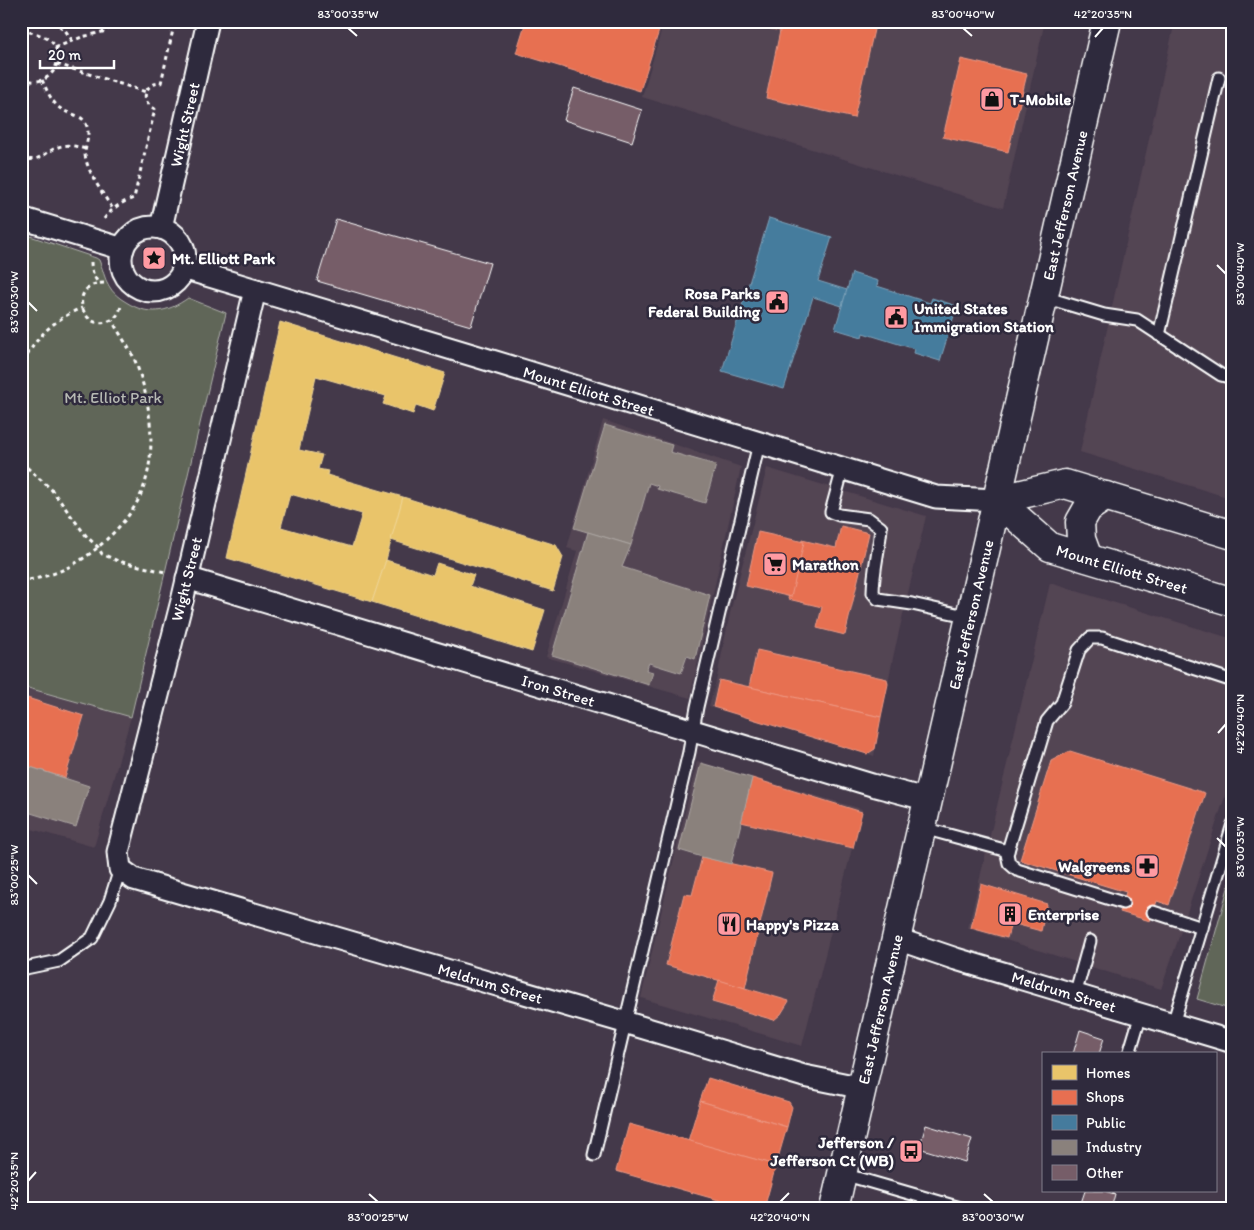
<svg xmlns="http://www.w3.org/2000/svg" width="1254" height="1230" font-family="Itim,sans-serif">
<rect width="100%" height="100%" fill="#44394a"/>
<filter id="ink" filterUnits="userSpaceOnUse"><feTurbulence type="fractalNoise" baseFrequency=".02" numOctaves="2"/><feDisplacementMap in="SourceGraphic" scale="10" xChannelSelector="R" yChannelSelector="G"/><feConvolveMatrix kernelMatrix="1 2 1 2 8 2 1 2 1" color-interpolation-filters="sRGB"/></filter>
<g filter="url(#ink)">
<g fill="#534453">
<path d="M664,21H1045L1003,208L642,97Z"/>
<path d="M1175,21H1233V499L1080,452Z"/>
<path d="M603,420L741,467L690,698L546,657L577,551L567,548Z"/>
<path d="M767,468L926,516L894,653L881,717L874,756L709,707L717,677L730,613Z"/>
<path d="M1050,583L1233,639V772L1178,940L1161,989L968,928Z"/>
<path d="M21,686L131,717L94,847L21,826Z"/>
<path d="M697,761L862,809L802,1046L641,998Z"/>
</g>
<g fill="#606658" stroke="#b0b2ac">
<path d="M21,233L96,258L99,260C103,269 104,278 109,286C113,293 119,298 126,302C148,316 167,313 188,298L226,313L131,717L21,686Z"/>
<path d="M1233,870V1010L1197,999Z"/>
</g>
<g fill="#e9c46a" stroke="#f0d697" fill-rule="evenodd">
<path d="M280,322L445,373L433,411L416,405L413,414L383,404L386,396L316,376L299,450L322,455L318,469L328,471L327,475L403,497L386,560L372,602L227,558ZM290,494L362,514L352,547L281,527Z"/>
<path d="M403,497L556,545L563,557L553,591L391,540Z"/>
<path d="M386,560L433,575L437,563L474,575L470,586L545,610L532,652L372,602Z"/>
</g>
<g fill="#e76f51" stroke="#ee9a85">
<path d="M526,21H662L640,91L516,53Z"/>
<path d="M760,21H876L854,118L766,98L780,31L758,26Z"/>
<path d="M961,59L1027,74L1008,152L943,137Z"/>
<path d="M841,526L869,533L845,635L817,628L822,607L788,599L802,540L836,548Z"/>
<path d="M758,532L804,542L791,597L746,586Z"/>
<path d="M757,650L887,679L888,684L881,717L749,687Z"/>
<path d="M719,680L881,717L875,749L867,754L713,707Z"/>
<path d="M21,696L84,716L65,778L21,764Z"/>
<path d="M1070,751L1205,793L1169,905L1157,901L1150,921L1120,912L1126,892L1020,860L1051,761Z"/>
<path d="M752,778L862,812L853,848L741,822Z"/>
<path d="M702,857L772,873L745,988L666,965L684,894L692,895Z"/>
<path d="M981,884L1047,904L1041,931L1011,923L1007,938L971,928Z"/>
<path d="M719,980L745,988L789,1001L781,1014L774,1020L712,1002Z"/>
<path d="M708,1078L789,1102L792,1107L787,1127L700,1101Z"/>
<path d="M700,1101L787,1127L776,1165L688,1141Z"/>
<path d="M629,1124L776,1165L764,1209H750L616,1171Z"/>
</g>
<g fill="#457b9d" stroke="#7da3ba">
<path d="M769,218L832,237L818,281L847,290L842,306L813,297L784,389L722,371Z"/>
<path d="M852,273L878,281L877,286L930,303L932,298L957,306L940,361L914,353L915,349L863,333L862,337L835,329Z"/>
</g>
<g fill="#8a817c" stroke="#ada7a3">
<path d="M605,425L672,445L670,452L716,465L705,503L657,489L658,486L649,483L631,545L574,528Z"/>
<path d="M588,532L631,545L622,567L710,595L695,659L687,656L681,673L649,663L646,670L653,672L649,685L552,655Z"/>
<path d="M701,763L752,778L731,864L702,857L679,850Z"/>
<path d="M21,764L89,786L76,827L21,810Z"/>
</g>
<g fill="#765d68" stroke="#fff">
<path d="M574,88L642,110L632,142L564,120Z"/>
<path d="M336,219L490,263L471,326L317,281Z"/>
<path d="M1080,1030L1104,1038L1099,1054H1073Z"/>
<path d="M926,1125L972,1139L965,1162L919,1148Z"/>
<path d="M1085,1191H1104L1115,1194L1111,1209H1079Z"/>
</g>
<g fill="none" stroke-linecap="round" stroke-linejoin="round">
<g stroke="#fff" stroke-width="15">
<g id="lane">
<path d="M1044,297L1104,315L1137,320L1221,375L1233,378"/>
<path d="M1159,335L1219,78"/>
<path d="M843,468L831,512L839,515L869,519L881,528C879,550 873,571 873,593L878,599L912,604L970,617"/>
<path d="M923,828L1008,851"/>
<path d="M1123,903L1017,870L1009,863L1007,854L1047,721L1062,703L1079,650L1090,638H1102L1233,681"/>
<path d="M1153,912L1202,928"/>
<path d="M21,969L59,961L92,938L110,901L120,869"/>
<path d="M1075,995L1090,941"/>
<path d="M1173,1024L1233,824"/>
<path d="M1129,1054L1141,1014"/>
<path d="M594,1155L689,752L697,707L759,443"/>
<path d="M843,1174L964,1209"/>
</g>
</g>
<g stroke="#fff" stroke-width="25">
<g id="street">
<path d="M21,218L123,249"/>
<circle cx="153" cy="259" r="32"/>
<path id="s1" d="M161,228L208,21"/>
<path id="s2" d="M183,268L492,361L936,497L997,500"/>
<path id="s3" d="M255,290L183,597L118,852L120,869L134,879L624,1022L804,1076L863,1088"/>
<path id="s4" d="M187,578L872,785L929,800"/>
<path id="s5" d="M897,939L956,959L1233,1042"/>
</g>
</g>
<g stroke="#fff" stroke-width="31">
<g id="secondary">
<path id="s6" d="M997,500L1050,547L1233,602"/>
<path d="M997,500L1065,484L1233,535"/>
<path d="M1088,558L1081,539L1080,522L1088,508L1106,496"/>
<path id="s7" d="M834,1209L1107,21"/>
</g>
</g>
<g stroke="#fff" stroke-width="3" stroke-dasharray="4 4" stroke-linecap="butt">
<path d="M53,21L65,30L72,40"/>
<path d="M21,30C30,32 41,34 48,39C66,51 57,79 37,81C31,82 27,80 21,79"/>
<path d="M55,48L82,37L106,31L118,21"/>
<path d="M57,64L146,92"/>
<path d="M42,80C47,90 51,102 61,109C69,115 82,114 86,124C91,134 85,145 85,154C86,170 104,196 113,209"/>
<path d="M21,93L25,80"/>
<path d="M21,157C39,166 46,149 62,146C70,144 78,147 86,149"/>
<path d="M104,219C112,208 122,202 134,198L155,109C139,101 144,83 161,83L175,21"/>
<path d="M91,262C91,270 94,276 98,283"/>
<path d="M104,283C67,283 81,333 109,321C117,318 121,311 121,303"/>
<path d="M21,370C31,341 53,319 82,308"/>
<path d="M21,462L51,489L87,537L98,547L102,554L118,561L165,572"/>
<path d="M21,581C55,577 80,564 105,541C120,527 136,509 143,489C158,449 150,395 133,356C127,344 118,332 112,320"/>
</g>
<use href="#lane" stroke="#2f2a3d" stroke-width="11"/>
<use href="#street" stroke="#2f2a3d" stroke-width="21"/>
<use href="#secondary" stroke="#2f2a3d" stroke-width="28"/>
</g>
</g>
<path fill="none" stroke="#fff" stroke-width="2" d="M348,28L357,36M963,28L972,36M1095,37L1103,28M1217,265L1226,274M28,302L37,311M1218,733L1226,724M1217,838L1226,847M28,875L37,884M28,1181L36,1172M369,1194L378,1202M984,1194L993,1202M780,1202L789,1193"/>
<defs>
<g id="shop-square" transform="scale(1.25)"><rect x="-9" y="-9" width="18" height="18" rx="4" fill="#ff9aa2" stroke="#2f2a3d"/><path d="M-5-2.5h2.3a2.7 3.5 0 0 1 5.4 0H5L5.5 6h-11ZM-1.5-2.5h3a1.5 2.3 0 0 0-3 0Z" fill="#111"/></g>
<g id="sight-square" transform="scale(1.25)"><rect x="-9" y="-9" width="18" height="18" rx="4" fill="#ff9aa2" stroke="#2f2a3d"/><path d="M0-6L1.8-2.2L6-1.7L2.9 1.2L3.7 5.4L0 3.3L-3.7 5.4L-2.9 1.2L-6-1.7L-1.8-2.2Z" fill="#111"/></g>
<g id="civic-square" transform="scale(1.25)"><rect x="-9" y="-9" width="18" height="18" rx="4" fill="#ff9aa2" stroke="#2f2a3d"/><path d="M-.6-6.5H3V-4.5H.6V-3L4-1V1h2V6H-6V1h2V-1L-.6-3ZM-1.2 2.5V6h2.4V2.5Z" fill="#111"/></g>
<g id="supermarket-square" transform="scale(1.25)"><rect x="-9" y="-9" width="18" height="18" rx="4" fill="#ff9aa2" stroke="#2f2a3d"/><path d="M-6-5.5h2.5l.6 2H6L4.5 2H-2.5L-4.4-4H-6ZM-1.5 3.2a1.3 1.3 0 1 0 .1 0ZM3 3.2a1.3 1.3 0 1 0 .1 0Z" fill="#111"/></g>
<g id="pharmacy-square" transform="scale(1.25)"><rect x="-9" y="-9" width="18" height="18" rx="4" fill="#ff9aa2" stroke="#2f2a3d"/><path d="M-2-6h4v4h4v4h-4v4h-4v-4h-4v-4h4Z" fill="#111"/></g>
<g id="building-square" transform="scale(1.25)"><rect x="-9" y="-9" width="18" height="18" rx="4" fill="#ff9aa2" stroke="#2f2a3d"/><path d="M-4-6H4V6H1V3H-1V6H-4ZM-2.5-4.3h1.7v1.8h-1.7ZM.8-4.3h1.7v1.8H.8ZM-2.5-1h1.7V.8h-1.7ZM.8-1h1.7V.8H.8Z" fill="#111"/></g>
<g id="restaurant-square" transform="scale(1.25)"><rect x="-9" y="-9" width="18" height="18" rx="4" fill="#ff9aa2" stroke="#2f2a3d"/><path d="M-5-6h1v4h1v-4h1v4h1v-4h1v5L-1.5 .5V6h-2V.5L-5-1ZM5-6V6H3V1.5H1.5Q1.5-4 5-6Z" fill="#111"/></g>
<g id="bus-square" transform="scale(1.25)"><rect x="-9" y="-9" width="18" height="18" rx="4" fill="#ff9aa2" stroke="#2f2a3d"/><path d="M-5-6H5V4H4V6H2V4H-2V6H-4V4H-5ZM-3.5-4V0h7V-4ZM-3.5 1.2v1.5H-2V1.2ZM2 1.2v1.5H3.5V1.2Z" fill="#111"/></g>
</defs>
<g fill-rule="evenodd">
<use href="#shop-square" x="992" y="99"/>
<use href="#sight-square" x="154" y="258"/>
<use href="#civic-square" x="777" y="302"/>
<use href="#civic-square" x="896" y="317"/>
<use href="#supermarket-square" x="775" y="564"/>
<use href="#pharmacy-square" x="1147" y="866"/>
<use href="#building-square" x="1010" y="914"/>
<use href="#restaurant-square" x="729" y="924"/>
<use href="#bus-square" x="911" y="1151"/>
</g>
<g text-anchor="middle" stroke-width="5" stroke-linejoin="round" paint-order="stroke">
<g font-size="16" font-weight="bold" fill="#fff" stroke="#2f2a3d" text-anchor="start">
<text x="1010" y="105">T-Mobile</text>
<text x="172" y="264">Mt. Elliott Park</text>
<text x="760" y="299" text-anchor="end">Rosa Parks<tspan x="760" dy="18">Federal Building</tspan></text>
<text x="914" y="314">United States<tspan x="914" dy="18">Immigration Station</tspan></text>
<text x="792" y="570">Marathon</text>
<text x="1130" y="872" text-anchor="end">Walgreens</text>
<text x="1028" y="920">Enterprise</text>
<text x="746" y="930">Happy's Pizza</text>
<text x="894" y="1148" text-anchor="end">Jefferson /<tspan x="894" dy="18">Jefferson Ct (WB)</tspan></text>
</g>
<g font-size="16" fill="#fff" stroke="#2f2a3d">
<text dy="6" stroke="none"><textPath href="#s1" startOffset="106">Wight Street</textPath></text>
<text dy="6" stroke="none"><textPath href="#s7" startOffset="1030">East Jefferson Avenue</textPath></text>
<text dy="6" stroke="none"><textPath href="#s2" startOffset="424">Mount Elliott Street</textPath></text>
<text dy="6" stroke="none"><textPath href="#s6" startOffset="146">Mount Elliott Street</textPath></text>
<text transform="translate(186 579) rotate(-76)" y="6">Wight Street</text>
<text dy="6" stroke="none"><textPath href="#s7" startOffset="610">East Jefferson Avenue</textPath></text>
<text dy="6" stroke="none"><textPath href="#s4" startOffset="388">Iron Street</textPath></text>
<text dy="6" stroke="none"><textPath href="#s3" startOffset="984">Meldrum Street</textPath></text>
<text dy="6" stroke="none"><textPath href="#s5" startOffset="175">Meldrum Street</textPath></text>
<text dy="6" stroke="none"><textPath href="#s7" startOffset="205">East Jefferson Avenue</textPath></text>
</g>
<g font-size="16" fill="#b7bab4" stroke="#2f2a3d">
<text x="113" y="403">Mt. Elliot Park</text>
</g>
</g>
<rect width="1254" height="1230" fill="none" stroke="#2f2a3d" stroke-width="55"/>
<rect x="1042" y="1052" width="175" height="140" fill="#2f2a3d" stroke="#827f8b"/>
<rect x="1052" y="1065" width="25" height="15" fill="#e9c46a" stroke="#827f8b"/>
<text x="1086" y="1078" font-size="15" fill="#ffffff">Homes</text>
<rect x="1052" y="1090" width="25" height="15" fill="#e76f51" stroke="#827f8b"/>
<text x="1086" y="1102" font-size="15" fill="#ffffff">Shops</text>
<rect x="1052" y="1115" width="25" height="15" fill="#457b9d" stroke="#827f8b"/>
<text x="1086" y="1128" font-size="15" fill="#ffffff">Public</text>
<rect x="1052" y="1140" width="25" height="15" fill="#8a817c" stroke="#827f8b"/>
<text x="1086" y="1152" font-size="15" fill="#ffffff">Industry</text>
<rect x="1052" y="1165" width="25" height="15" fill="#765d68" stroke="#827f8b"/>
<text x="1086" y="1178" font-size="15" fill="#ffffff">Other</text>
<path d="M40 60v8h74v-8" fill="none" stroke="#ffffff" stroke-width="2.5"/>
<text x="48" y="60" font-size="15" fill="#ffffff" stroke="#2f2a3d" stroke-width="4" paint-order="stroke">20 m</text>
<rect x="28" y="28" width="1198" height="1174" fill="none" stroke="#fff" stroke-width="2"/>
<g font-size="12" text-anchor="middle" fill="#fff">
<text x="348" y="18">83°00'35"W</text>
<text x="963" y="18">83°00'40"W</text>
<text x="1103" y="18">42°20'35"N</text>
<text transform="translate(1240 274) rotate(-90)" y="4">83°00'40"W</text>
<text transform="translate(14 302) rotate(-90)" y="4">83°00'30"W</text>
<text transform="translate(1240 724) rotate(-90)" y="4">42°20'40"N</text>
<text transform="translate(1240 847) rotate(-90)" y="4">83°00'35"W</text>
<text transform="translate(14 875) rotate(-90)" y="4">83°00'25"W</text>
<text transform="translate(14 1181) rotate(-90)" y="4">42°20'35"N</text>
<text x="378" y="1221">83°00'25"W</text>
<text x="780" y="1221">42°20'40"N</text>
<text x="993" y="1221">83°00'30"W</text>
</g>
</svg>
